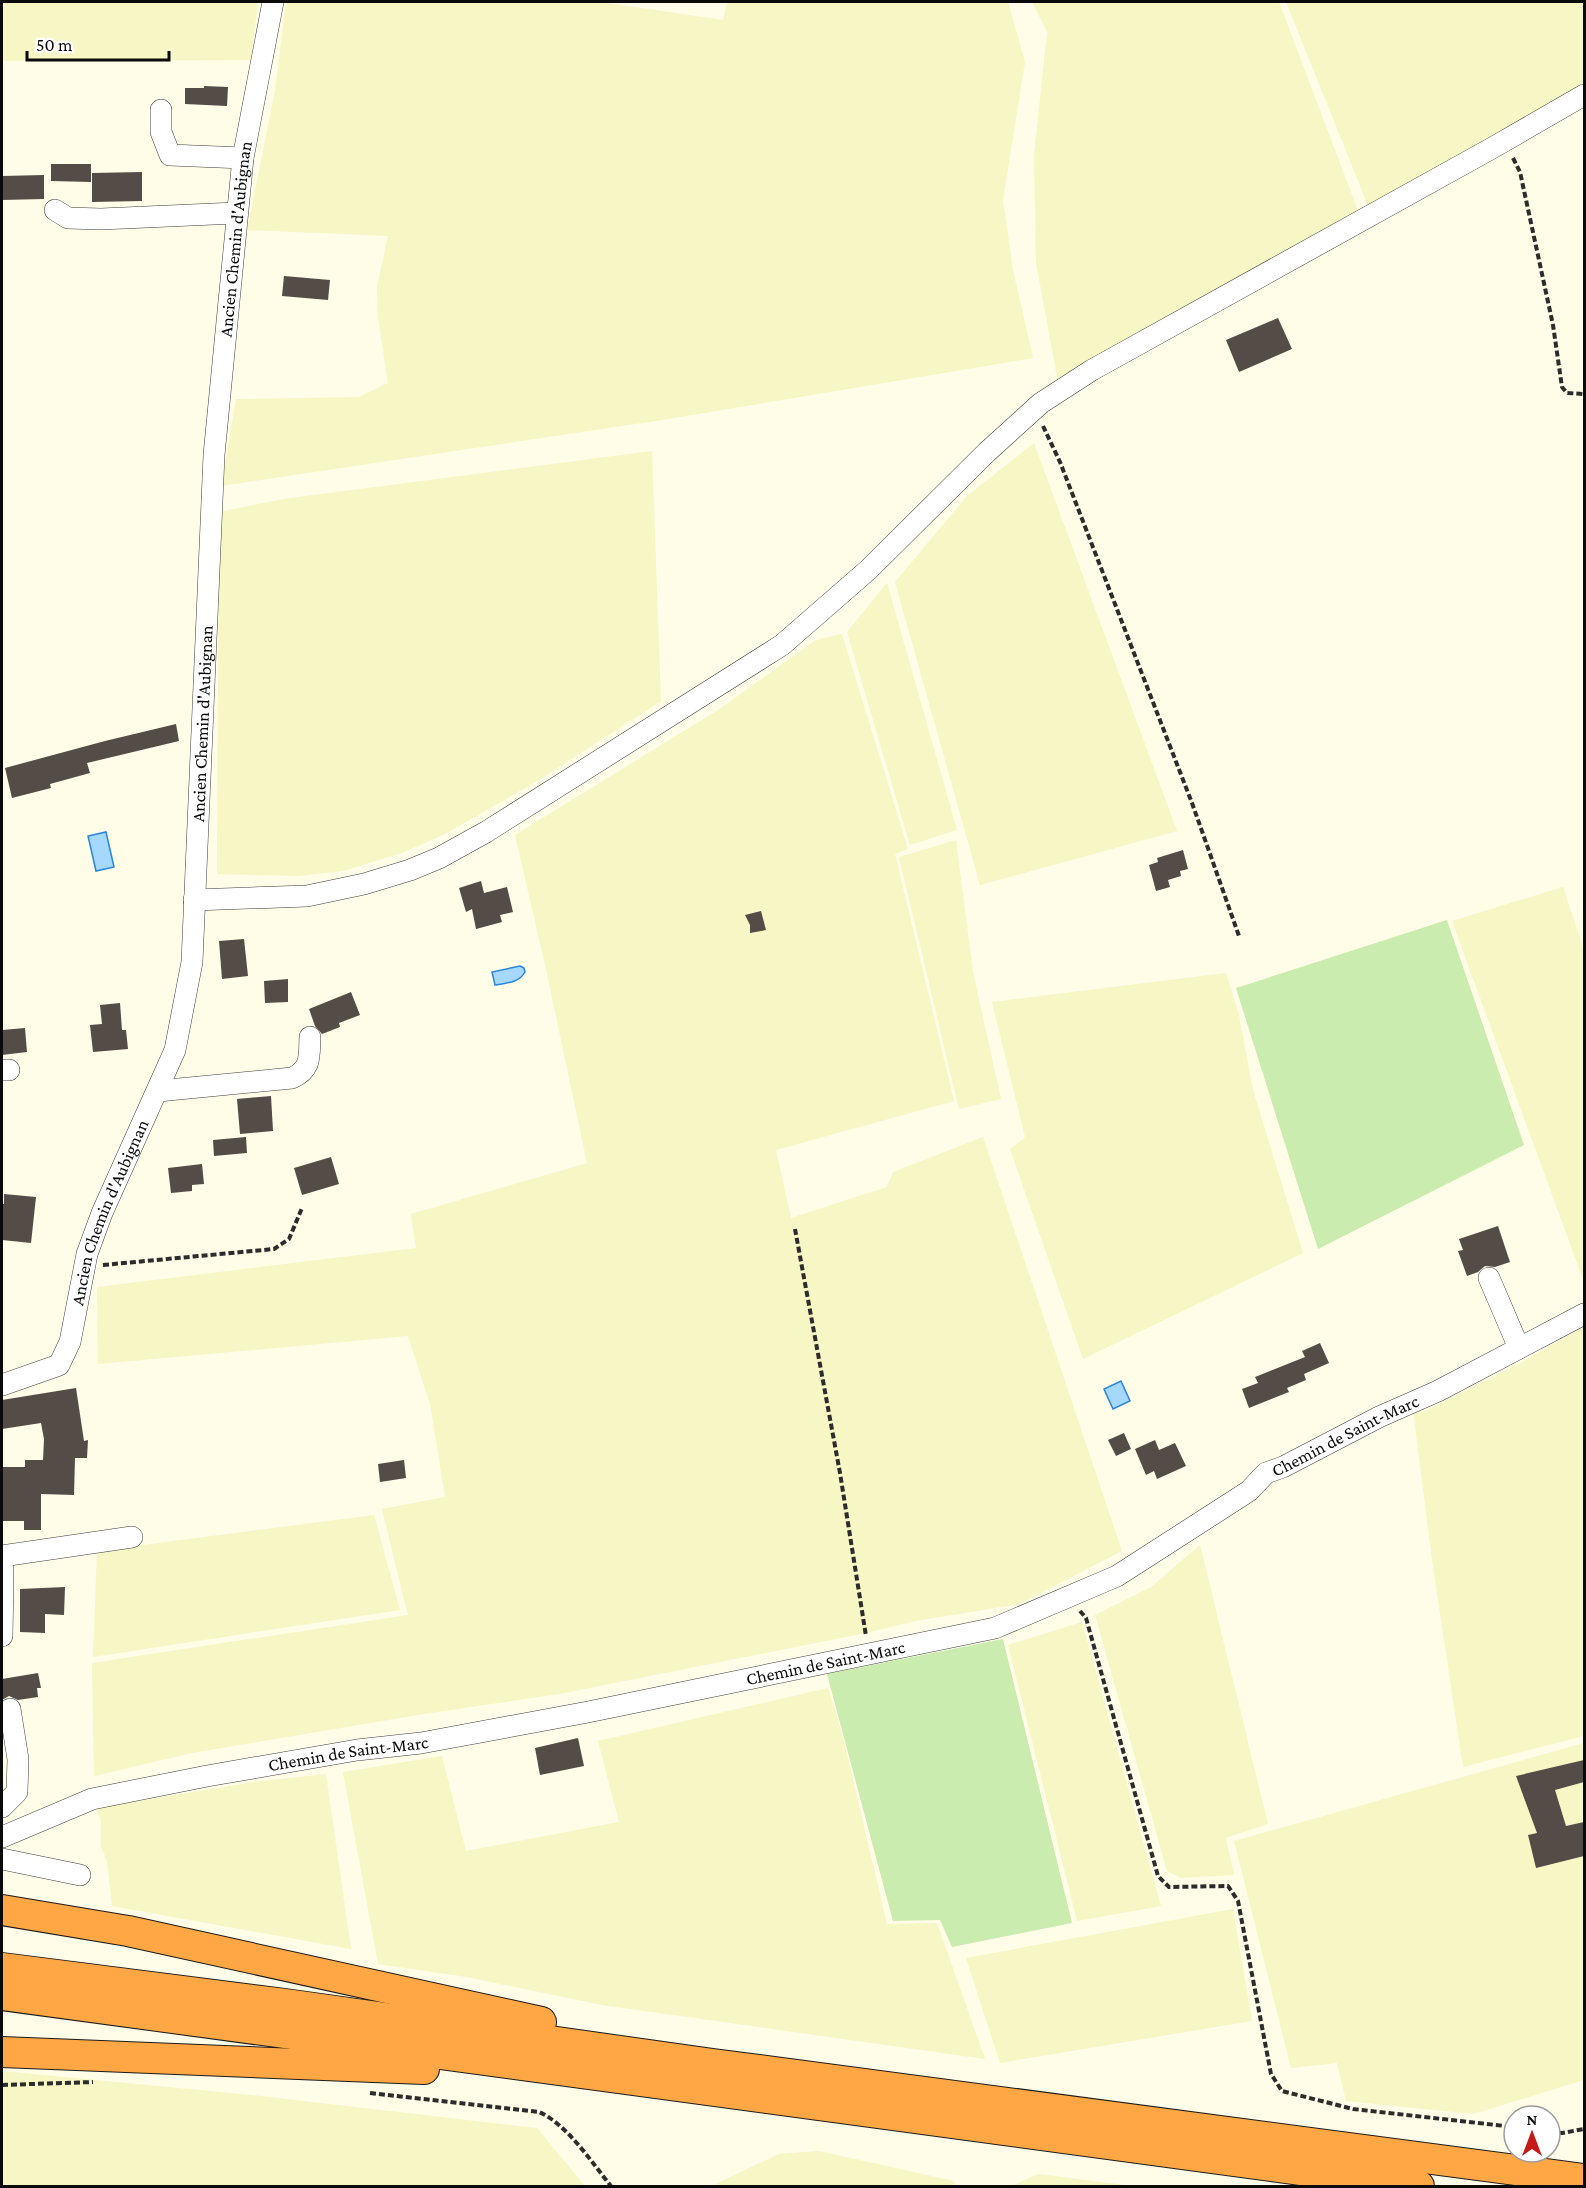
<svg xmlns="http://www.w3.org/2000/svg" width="1586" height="2188" font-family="'Crimson Pro',serif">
<rect width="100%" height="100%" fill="#fffce7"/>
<g fill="#f7f6c5">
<path d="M2,2H258L251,60L2,61Z"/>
<path d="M286,2H608V3L723,20L727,2H1008L1025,62L1003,200L1013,270L1033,358L662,420L221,486L236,399L359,397L388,383L378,317L377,287L388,236L247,230L275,91Z"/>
<path d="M1032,2H1279L1360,216L1058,382L1036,263L1034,156L1047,32Z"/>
<path d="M1286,2H1584V85L1369,208Z"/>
<path d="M1034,443L1177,831L980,885L895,582L967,496Z"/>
<path d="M652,451L661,701L539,780L445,834L402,853L343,871L298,876L217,874L219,512L283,499Z"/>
<path d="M887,583L957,830L910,845L847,632Z"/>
<path d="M842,634L908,849L895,854L954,1101L776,1150L791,1218L887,1187L893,1172L983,1137L1122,1551L1019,1604L916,1621L861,1634L559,1694L424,1714L192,1753L94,1776L92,1663L408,1615L382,1509L445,1497L430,1404L408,1336L98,1364L97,1287L416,1248L411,1214L587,1163L544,960L515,835L718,710L816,640Z"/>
<path d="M956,840L973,972L1001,1099L959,1109L899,857Z"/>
<path d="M1563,887L1584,950V1282L1452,921Z"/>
<path d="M1226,973L1239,1015L1253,1090L1303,1253L1083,1359L1010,1149L1025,1137L992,1002Z"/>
<path d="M1584,1327V1736L1463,1767L1432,1560L1413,1410L1423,1412L1522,1362Z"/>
<path d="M374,1515L400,1610L93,1657L97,1551Z"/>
<path d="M1200,1545L1268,1824L1226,1838L1234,1875L1181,1878L1167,1871L1095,1615L1151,1587Z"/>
<path d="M1082,1622L1161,1906L1077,1921L1008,1645Z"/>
<path d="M828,1688L842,1733L887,1924L937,1923L985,2059L602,2005L467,1977L378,1964L343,1772L442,1756L466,1851L619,1822L598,1741Z"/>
<path d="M1584,1743V2080L1473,2114L1346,2101L1337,2063L1291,2068L1234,1841Z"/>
<path d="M326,1774L351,1949L112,1906L107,1861L101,1846V1821L96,1808L254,1782Z"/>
<path d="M1233,1909L1252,2021L1000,2063L966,1958Z"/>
<path d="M2,2071L251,2095L537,2128L585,2186H2Z"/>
<path d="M819,2151L954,2181L955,2186H711L779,2154Z"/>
<path d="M1038,2174L1133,2186H1011Z"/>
</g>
<g fill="#caecae">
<path d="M1447,920L1524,1145L1318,1249L1236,988Z"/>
<path d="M1003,1639L1072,1923L952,1947L940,1920L893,1921L827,1674Z"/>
</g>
<g fill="#a6d7fc" stroke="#2787da" stroke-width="1.5">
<path d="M106,832L114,867L96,871L88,836Z"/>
<path d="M520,966L524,968L525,972C519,983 506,983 495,985L492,972Z"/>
<path d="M1121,1381L1130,1401L1113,1409L1104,1389Z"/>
</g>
<g fill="#544c46">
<path d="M204,86L228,87L227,106L185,104V88H204Z"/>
<path d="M51,164H91V182L51,181Z"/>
<path d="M142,172V201L92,202V173Z"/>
<path d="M44,175V199L2,200V176Z"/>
<path d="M284,276L330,280L328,300L282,296Z"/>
<path d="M1278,318L1292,349L1239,372L1226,340Z"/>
<path d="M176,724L179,741L87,763L90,773L50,784L51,788L12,798L5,768L105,741Z"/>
<path d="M1183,850L1188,869L1180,871L1181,876L1168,880L1170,887L1156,891L1149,865L1158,862L1157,858Z"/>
<path d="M481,881L484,893L507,887L513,912L500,915L502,922L476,929L472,909L466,912L459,888Z"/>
<path d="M761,911L766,930L750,933V925L745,915Z"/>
<path d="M244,939L248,976L222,979L219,941Z"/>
<path d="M288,979V1002L265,1003L264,981Z"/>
<path d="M351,992L360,1015L339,1023L340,1027L322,1034L315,1026L309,1009Z"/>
<path d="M120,1003L122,1030H126L128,1049L93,1052L90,1025L102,1024L100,1005Z"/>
<path d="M25,1028L27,1052L2,1055V1030Z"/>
<path d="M271,1096L273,1131L240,1134L237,1099Z"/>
<path d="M246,1137L247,1153L214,1156L213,1140Z"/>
<path d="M331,1157L339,1184L302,1195L294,1168Z"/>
<path d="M202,1164L204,1184L192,1185V1191L171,1193L168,1168Z"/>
<path d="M4,1194L36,1197L31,1243L2,1240V1204H4Z"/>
<path d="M1498,1226L1510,1262L1495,1267L1485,1266L1478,1272L1467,1276L1458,1251L1463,1250L1459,1239Z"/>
<path d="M1320,1343L1329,1363L1304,1374L1306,1380L1287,1388L1289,1392L1249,1408L1242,1389L1258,1383L1255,1377L1305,1357L1302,1351Z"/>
<path d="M76,1388L84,1441L88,1440L87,1458H75L74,1495L41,1494V1530H24V1521H2V1467H25V1460H43L44,1439L41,1423L2,1429V1400Z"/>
<path d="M1124,1433L1131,1449L1116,1456L1108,1440Z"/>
<path d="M1155,1440L1159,1450L1175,1443L1186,1466L1157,1479L1154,1471L1146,1475L1135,1449Z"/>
<path d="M404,1460L406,1478L380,1482L378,1464Z"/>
<path d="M65,1587L64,1615L45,1614V1633L20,1632V1589Z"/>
<path d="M38,1673L41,1688H37L38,1697L18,1700L9,1696L2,1700V1679Z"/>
<path d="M578,1738L584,1766L540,1775L535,1748Z"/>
<path d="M1584,1760V1782L1555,1790L1566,1826L1584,1822V1856L1536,1868L1528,1835L1537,1833L1516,1776Z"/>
</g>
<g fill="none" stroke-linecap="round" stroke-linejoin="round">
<g stroke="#3d3d3d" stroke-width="22">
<g id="minor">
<path d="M161,110V132L170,155L243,158"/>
<path d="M55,210L68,218L101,219L236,213"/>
<path d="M194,900L307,896L364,884L410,870L439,858L486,832L782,645L868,570L987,452L1041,403L1092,370L1494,147L1584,95"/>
<path d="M2,1070H9"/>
<path d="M158,1091L292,1078C312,1069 309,1056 310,1037"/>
<path d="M1489,1278L1519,1348"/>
<path id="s1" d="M2,1385L59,1365L70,1342L87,1254L102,1213L175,1050L192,962L214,455L243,158L273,2"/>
<path d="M2,1556L132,1537"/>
<path d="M2,1636L3,1580L2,1556"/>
<path d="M2,1807L17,1792L18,1759L10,1709"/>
<path id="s2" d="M2,1837L92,1799L207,1776L357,1750L421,1743L588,1712L995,1628L1117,1576L1249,1491L1266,1473L1283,1467L1379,1417L1438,1391L1584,1314"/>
<path d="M2,1859L80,1875"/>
</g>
</g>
<g stroke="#1b1b1b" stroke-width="32">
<g id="highway">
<path d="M2,1910L128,1931L541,2022"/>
<path d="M2,1968L285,2004L713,2064L1584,2179"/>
<path d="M2,1995L1419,2186"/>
<path d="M2,2052L424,2069"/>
</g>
</g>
<g stroke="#2c2c2c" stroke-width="4" stroke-dasharray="6 3" stroke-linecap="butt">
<path d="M1513,158L1520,172L1553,325L1562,387L1567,393L1584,394"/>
<path d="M1043,426L1060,462L1192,803L1239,936"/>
<path d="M795,1229L840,1473L866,1636"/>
<path d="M103,1265L274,1249L289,1239L302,1208"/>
<path d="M1080,1611L1086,1618L1158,1876L1169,1887L1228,1886L1238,1901L1271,2074L1282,2091L1353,2109L1514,2127"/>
<path d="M2,2085L93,2082"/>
<path d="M370,2093L539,2112C567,2124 592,2163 611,2186"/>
<path d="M1550,2132L1562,2133L1584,2129"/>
</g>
<use href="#minor" stroke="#fff" stroke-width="21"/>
<use href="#highway" stroke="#ffa645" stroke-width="30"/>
</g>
<g text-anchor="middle" stroke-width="6" stroke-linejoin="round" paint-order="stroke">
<g font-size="18" fill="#0a0a0a" stroke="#fff">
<text dy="6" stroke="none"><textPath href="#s1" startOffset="1212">Ancien Chemin d'Aubignan</textPath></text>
<text dy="6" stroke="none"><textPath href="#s1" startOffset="726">Ancien Chemin d'Aubignan</textPath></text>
<text dy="6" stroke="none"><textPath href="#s1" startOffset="222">Ancien Chemin d'Aubignan</textPath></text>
<text dy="6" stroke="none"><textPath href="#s2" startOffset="1419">Chemin de Saint-Marc</textPath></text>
<text dy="6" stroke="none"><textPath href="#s2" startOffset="844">Chemin de Saint-Marc</textPath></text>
<text dy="6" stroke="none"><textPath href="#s2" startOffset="358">Chemin de Saint-Marc</textPath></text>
</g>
</g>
<rect width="1586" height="2188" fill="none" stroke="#0a0a0a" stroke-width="6"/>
<g transform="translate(1532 2134)"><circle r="28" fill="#ffffff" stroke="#9d9d9d" stroke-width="1.5"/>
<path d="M0-4.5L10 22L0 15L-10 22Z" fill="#c51917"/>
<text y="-9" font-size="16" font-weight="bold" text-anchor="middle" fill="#0a0a0a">N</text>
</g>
<path d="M27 51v9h142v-9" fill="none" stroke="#0a0a0a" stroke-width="3"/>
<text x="36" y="51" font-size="18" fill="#0a0a0a" stroke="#ffffff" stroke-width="4.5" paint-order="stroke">50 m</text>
</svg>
